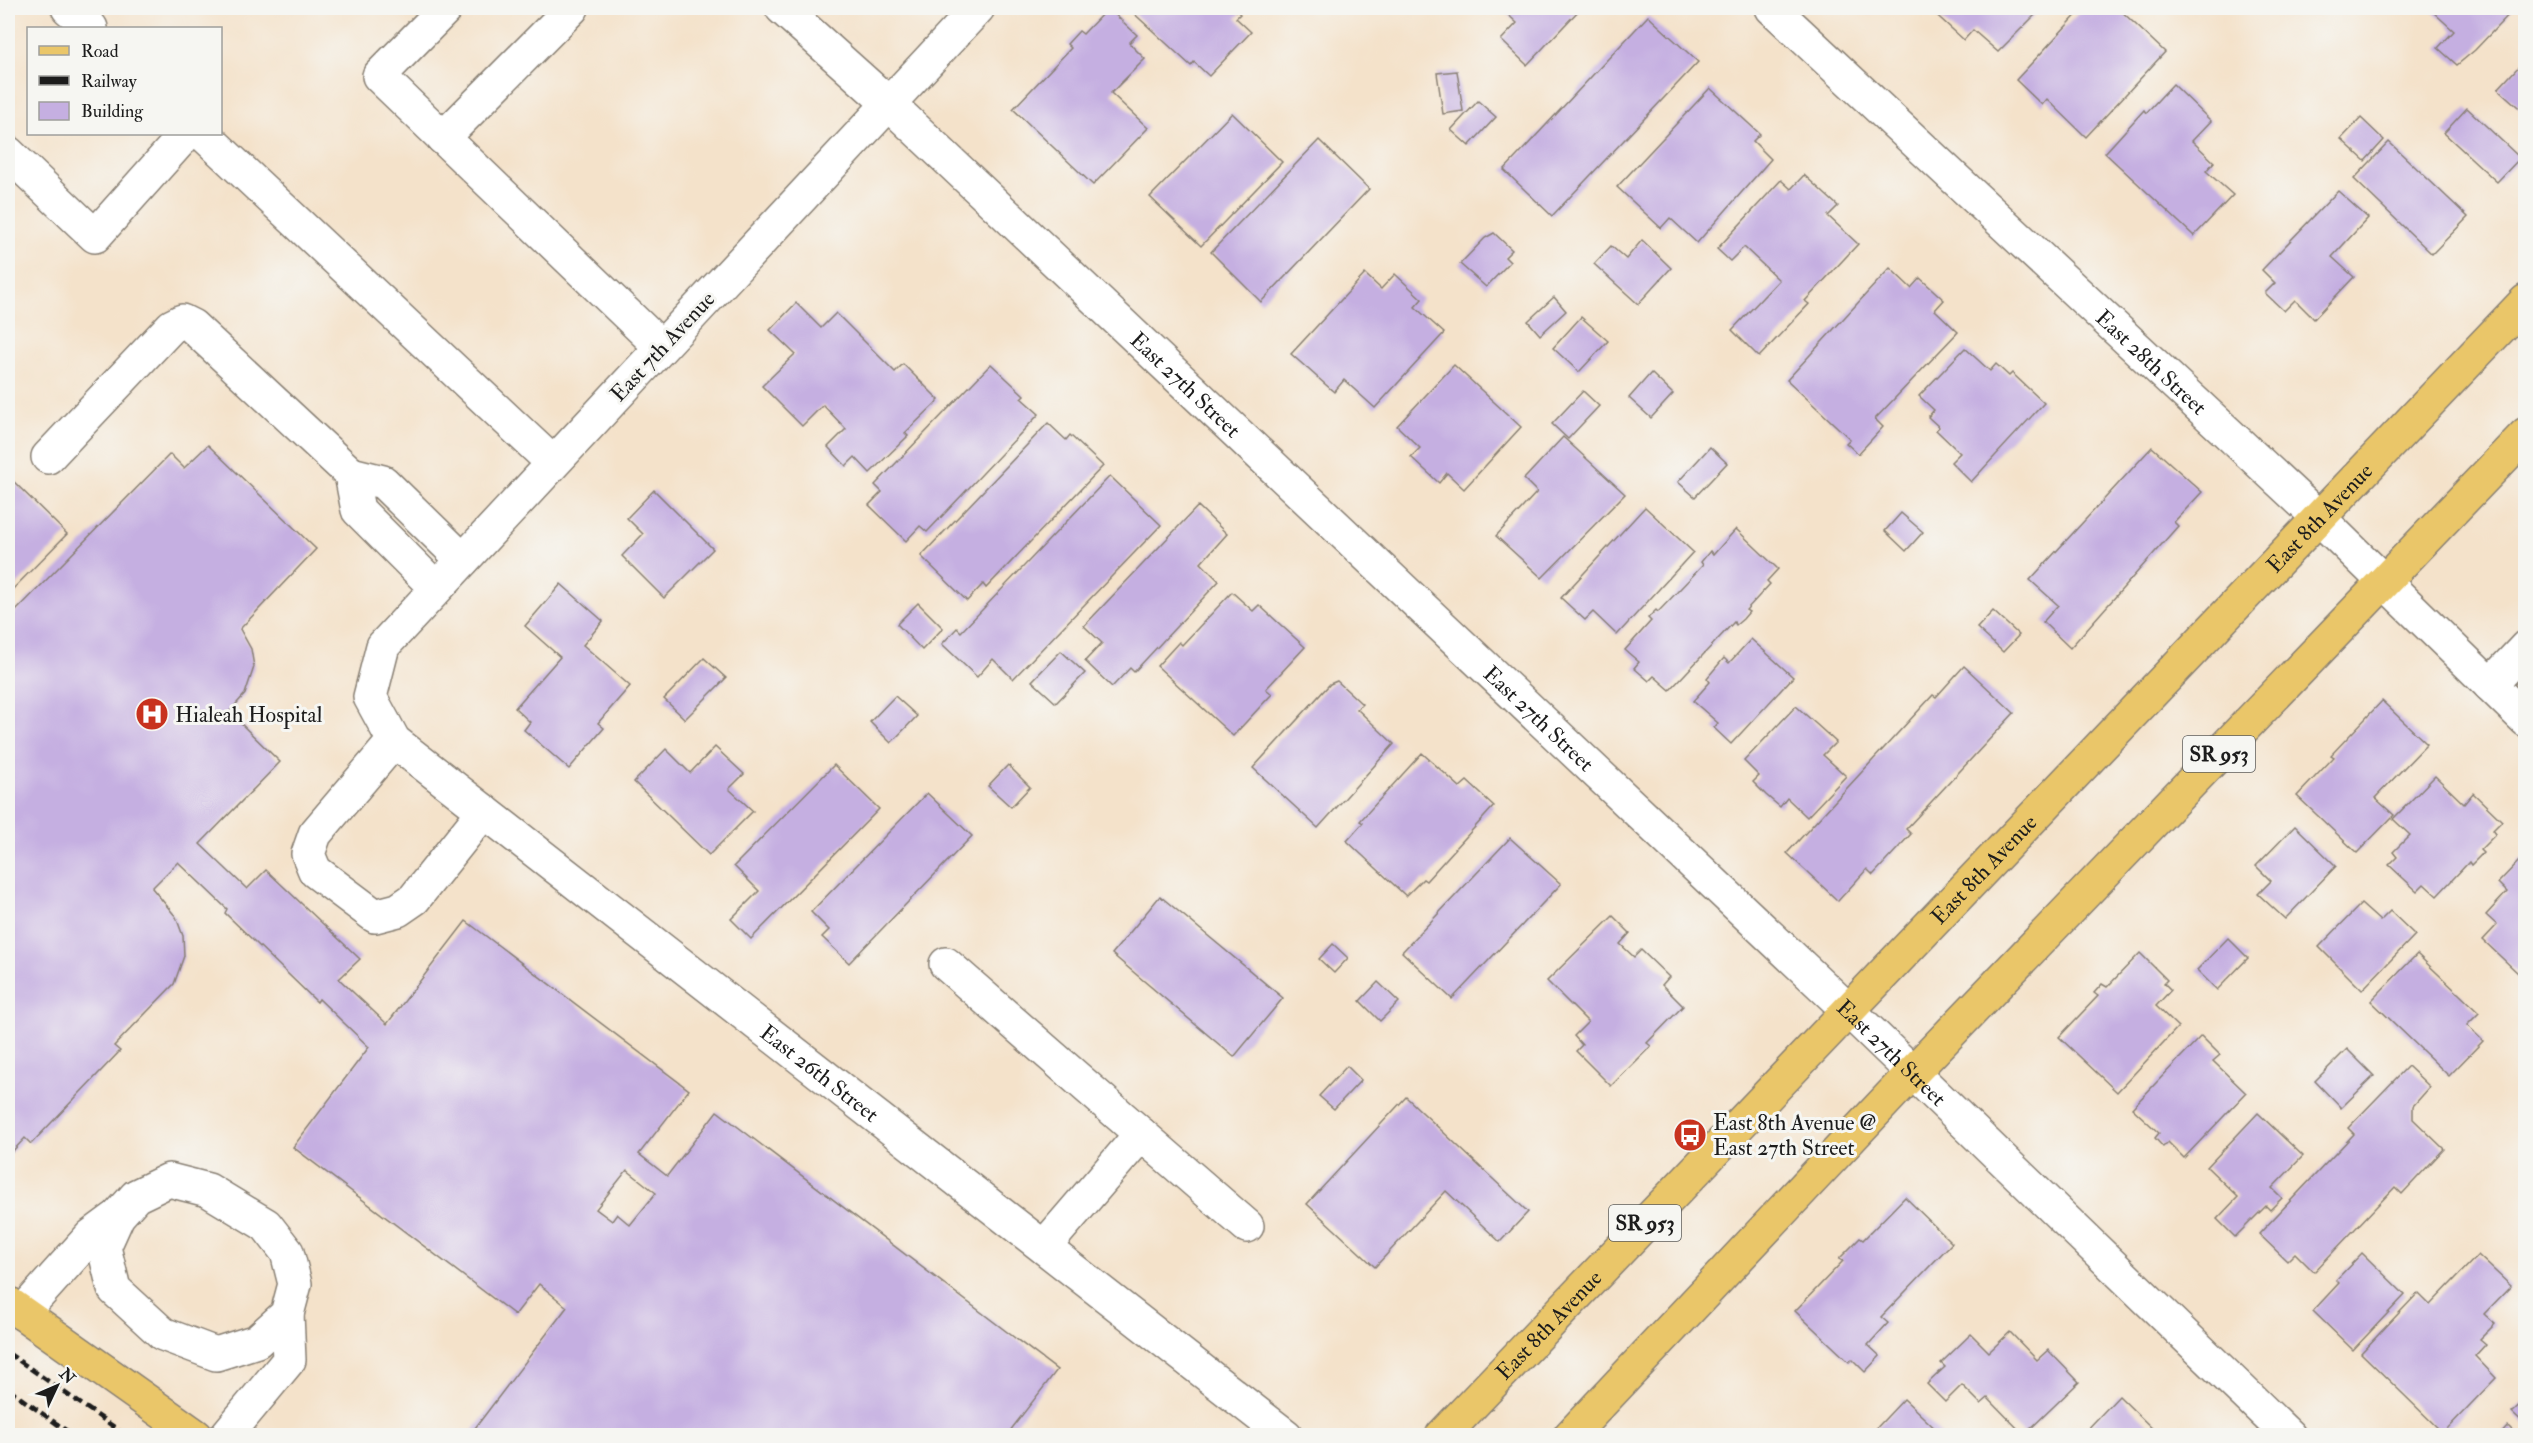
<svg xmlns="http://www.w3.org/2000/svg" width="2533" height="1443" font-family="'IM FELL Double Pica',serif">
<rect width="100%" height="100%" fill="#f6f6f2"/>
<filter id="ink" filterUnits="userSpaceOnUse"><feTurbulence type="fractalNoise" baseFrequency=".0167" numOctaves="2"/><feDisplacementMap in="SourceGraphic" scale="12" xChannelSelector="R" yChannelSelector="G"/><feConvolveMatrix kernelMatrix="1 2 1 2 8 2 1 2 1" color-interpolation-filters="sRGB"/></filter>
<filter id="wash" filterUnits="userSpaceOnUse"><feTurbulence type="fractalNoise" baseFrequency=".008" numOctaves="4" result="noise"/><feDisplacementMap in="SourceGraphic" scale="24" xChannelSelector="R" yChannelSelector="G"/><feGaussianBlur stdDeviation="1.35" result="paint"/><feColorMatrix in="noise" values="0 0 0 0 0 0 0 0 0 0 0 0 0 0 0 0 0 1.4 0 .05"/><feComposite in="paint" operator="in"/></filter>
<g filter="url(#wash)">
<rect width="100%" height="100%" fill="#f4e2ca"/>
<g id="blocks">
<g fill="#c5afe1" fill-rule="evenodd">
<path d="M1108,8L1137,35L1129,43L1145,59L1111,93L1148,128L1093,185L1013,109L1071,48L1067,44L1079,31L1083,34Z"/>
<path d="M1128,8H1233L1240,14L1236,18L1251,32L1209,76L1194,62L1191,66Z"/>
<path d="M1501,8H1581L1527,65L1501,40L1517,23Z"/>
<path d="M1929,8H2042L1998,52L1973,30L1964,40Z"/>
<path d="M2083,8H2118L2165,52L2086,137L2047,99L2042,105L2016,80Z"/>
<path d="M2435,8H2515L2475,50L2457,65L2438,48L2454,31L2432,11Z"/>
<path d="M1648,16L1698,62L1552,216L1504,170Z"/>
<path d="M2521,64L2526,69V114L2498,89Z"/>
<path d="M1457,71L1463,111L1443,114L1437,73Z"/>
<path d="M2173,84L2211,121L2192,141L2214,162L2206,171L2233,195L2194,236L2105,153L2144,110L2146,113Z"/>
<path d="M1710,88L1760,134L1753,141L1771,159L1697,243L1670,218L1661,228L1617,187Z"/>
<path d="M1478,101L1496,117L1469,146L1451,130Z"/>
<path d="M2467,108L2520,158L2497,182L2444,133Z"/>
<path d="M1232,113L1282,162L1201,246L1150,197Z"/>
<path d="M2361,118L2384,140L2365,161L2341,139Z"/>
<path d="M1319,140L1369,189L1261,302L1211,252Z"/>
<path d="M2389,142L2468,217L2432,254L2354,179Z"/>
<path d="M1804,175L1838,206L1828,216L1858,244L1805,301L1809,304L1759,357L1732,330L1779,280L1744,247L1730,261L1717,249L1781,180L1791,189Z"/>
<path d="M2338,191L2368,218L2332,257L2354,277L2314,319L2295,300L2284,311L2265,293L2275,283L2262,270Z"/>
<path d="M1494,233L1512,250L1505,257L1510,262L1486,287L1460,264L1485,238Z"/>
<path d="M1642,240L1671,268L1638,304L1594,264L1611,246L1626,259Z"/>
<path d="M1890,268L1911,288L1920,278L1944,300L1935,310L1958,332L1875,419L1883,427L1858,454L1846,443L1850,439L1787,380Z"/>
<path d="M1365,274L1381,289L1395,274L1422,299L1415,307L1444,333L1375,408L1344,380L1334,392L1291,354Z"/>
<path d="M1554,297L1566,311L1540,335L1528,321Z"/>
<path d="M796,303L821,328L836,313L895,372L903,364L939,400L905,433L908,436L870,473L855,457L846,466L828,447L846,429L823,405L802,426L762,386L795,354L770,330Z"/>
<path d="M1581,317L1608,341L1579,372L1553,348Z"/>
<path d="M1965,348L1990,371L1996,364L2009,376L2012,373L2044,403L1971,482L1951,462L1960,453L1936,430L1939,427L1928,417L1934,410L1919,396Z"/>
<path d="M991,364L1024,395L1021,398L1039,414L927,532L920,526L906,541L869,505L882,492L875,485Z"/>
<path d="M1454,365L1521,427L1464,489L1447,473L1439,483L1411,457L1420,448L1397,426Z"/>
<path d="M1651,373L1673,394L1651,418L1629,398Z"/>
<path d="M1583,391L1599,406L1568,439L1552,424Z"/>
<path d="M1048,423L1066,440L1070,435L1103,466L986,588L983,584L967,601L921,556Z"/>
<path d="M1563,437L1625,494L1542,578L1496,536L1537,492L1524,479Z"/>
<path d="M208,445L316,549L240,629L251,649L254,667L245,694L229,712L280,762L200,844L247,889L266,870L360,959L339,979L387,1024L466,921L689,1090L639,1154L667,1176L717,1111L1057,1370L1006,1436H469L567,1307L539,1284L515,1315L293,1147L369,1047L319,999L317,1002L225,913L227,909L178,862L152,888L176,917L183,936L184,956L174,984L114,1046L120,1051L31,1144L25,1138L8,1156V619L170,454L184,468ZM627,1170L656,1193L630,1225L617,1214L612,1221L596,1209Z"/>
<path d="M1710,447L1727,463L1695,497L1678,482Z"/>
<path d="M2152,447L2202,492L2174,522L2178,526L2070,648L2043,622L2058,605L2030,580Z"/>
<path d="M8,476L67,534L8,594Z"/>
<path d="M1110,476L1161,525L1013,679L993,659L977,677L942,644L957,628L961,632Z"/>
<path d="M654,490L713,549L664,598L622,556L643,534L627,518Z"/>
<path d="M1198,506L1227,534L1201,563L1219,581L1134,672L1130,668L1112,687L1085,661L1102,643L1084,626Z"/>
<path d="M1645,507L1693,552L1617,635L1593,612L1585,620L1561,598Z"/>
<path d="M1901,513L1923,532L1906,551L1885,531Z"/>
<path d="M1736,529L1778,569L1767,581L1770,584L1746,610L1749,612L1743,619L1736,625L1734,622L1670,690L1654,676L1649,681L1634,668L1639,662L1625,650L1651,621L1648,618L1656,610L1658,612L1703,565L1701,562L1710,551L1713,555Z"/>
<path d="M561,584L603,621L583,645L630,686L598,723L604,728L569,769L524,730L530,722L515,708L560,657L525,626Z"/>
<path d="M1232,592L1253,611L1259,605L1305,647L1266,689L1272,694L1233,736L1157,666L1179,642L1182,645Z"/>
<path d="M918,603L943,628L922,650L897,624Z"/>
<path d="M1993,611L2019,635L2003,652L1977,628Z"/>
<path d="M1751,639L1793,677L1731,744L1714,728L1718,723L1693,701L1710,682L1707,678L1724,658L1729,663Z"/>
<path d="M1061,651L1085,673L1056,703L1032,681Z"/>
<path d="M704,658L726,678L685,719L664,699Z"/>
<path d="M1964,666L2014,713L1906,829L1911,834L1873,875L1867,869L1838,901L1787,853L1933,695L1936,697Z"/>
<path d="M1337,681L1362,704L1357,709L1394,744L1318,828L1253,768L1330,684Z"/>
<path d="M895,696L917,716L891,743L870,722Z"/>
<path d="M2382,701L2427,744L2375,798L2394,815L2357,853L2297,796L2334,757L2331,755Z"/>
<path d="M1796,706L1836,742L1823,755L1846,776L1807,817L1787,798L1780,807L1766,795L1753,782L1759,776L1744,761Z"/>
<path d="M715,747L744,774L729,789L753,811L709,855L634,782L666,749L690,773Z"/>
<path d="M1422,753L1460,787L1467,781L1494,806L1426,881L1423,879L1406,896L1347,841L1363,823L1360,821Z"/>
<path d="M834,765L879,809L751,939L731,919L759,891L734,866Z"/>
<path d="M1008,765L1030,787L1011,807L988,786Z"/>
<path d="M2435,776L2464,804L2473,793L2502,821L2493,830L2496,834L2480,850L2483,853L2471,865L2469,862L2437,896L2424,884L2417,891L2389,865L2397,857L2393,852L2410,835L2393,819Z"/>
<path d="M927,793L972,836L849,963L822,937L829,930L811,912Z"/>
<path d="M2295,826L2336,866L2285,919L2258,894L2271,881L2256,866Z"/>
<path d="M1510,838L1561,884L1452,999L1402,952Z"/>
<path d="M2521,859L2526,863V967L2519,974L2483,940L2497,925L2486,915L2507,892L2498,883Z"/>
<path d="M1160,896L1283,998L1234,1057L1112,954Z"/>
<path d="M2361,904L2380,921L2390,911L2415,935L2362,990L2319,947Z"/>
<path d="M1613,916L1630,933L1620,944L1634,957L1641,950L1669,977L1662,985L1683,1006L1647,1043L1651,1046L1611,1086L1576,1051L1582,1045L1574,1036L1588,1022L1547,981Z"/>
<path d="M2228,938L2248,958L2217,990L2197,970Z"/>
<path d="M1333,944L1348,958L1334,973L1319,959Z"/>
<path d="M2140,953L2167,980L2164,983L2171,990L2156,1006L2178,1027L2117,1092L2059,1037L2098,996L2094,993L2102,984L2107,987Z"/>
<path d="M2417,954L2479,1013L2467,1025L2483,1041L2449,1076L2371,1001Z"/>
<path d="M1378,982L1399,1002L1380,1021L1360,1001Z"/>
<path d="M2201,1036L2220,1055L2213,1061L2246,1093L2184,1158L2168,1142L2163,1147L2155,1138L2159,1133L2132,1108Z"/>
<path d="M2347,1049L2374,1076L2341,1108L2315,1081Z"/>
<path d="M1347,1066L1361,1080L1334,1109L1319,1096Z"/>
<path d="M2408,1066L2430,1087L2413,1106V1119L2444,1149L2402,1194L2395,1187L2314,1272L2295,1253L2287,1261L2259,1234L2354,1134L2348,1128Z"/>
<path d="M1406,1097L1528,1212L1500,1242L1446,1191L1375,1267L1307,1204Z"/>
<path d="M2258,1113L2303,1156L2272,1188L2282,1198L2270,1210L2266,1206L2235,1237L2217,1219L2238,1197L2207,1167Z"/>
<path d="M1905,1197L1952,1243L1881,1317L1888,1323L1868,1345L1880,1356L1865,1372L1852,1359L1849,1362L1795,1311L1843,1261L1839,1259L1860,1238L1863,1240Z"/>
<path d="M2362,1253L2405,1295L2353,1350L2313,1311L2339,1283L2336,1280Z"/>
<path d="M2478,1255L2511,1286L2484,1314L2495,1324L2480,1339L2486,1344L2475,1356L2496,1378L2443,1433L2361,1353L2418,1293L2430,1305Z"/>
<path d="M2010,1332L2037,1360L2048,1350L2079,1382L2024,1435L1988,1398L1981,1404L1962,1385L1945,1402L1927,1384L1945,1367L1941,1363L1971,1334L1989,1352Z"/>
<path d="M2119,1396L2160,1436H2081Z"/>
<path d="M1904,1399L1943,1436H1869Z"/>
<path d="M2526,1399V1425L2512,1412Z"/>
<path d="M2508,1426L2518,1436H2499Z"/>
</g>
</g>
</g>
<g filter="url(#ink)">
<use href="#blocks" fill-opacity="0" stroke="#887f73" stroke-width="1.5"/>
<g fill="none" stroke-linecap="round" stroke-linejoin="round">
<g stroke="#887f73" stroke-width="36">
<g id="minor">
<path d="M68,8L91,28"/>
<path d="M446,8L379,76L661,347"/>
<path id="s1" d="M782,8L888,103L1848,1010L2289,1436"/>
<path id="s2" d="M978,8L383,646L370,697L394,741L1286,1436"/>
<path id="s3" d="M1772,8L2319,518L2526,720"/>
<path d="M203,134L553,463"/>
<path d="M443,138L572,8"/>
<path d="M8,153L95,236L186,134"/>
<path d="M48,457L172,326L182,321L192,326L351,474"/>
<path d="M436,588L358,510L351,474L383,482L463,560"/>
<path d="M2490,685L2526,647"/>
<path d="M394,741L315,834L308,854L315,871L375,916L398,910L414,899L484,811"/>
<path d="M946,964L1141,1134"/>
<path d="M169,1180L208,1190L266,1225L287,1252L295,1284L287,1314L257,1341L216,1354L163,1334L114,1289L104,1247L118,1216L136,1196Z"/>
<path d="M1044,1247L1141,1134L1247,1226"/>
<path d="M22,1313L91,1236L114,1219"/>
<path d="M226,1436L289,1360L287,1314"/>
</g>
</g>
<g stroke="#887f73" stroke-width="36">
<g id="major">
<path d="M8,1303L196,1436"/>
<path id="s4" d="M1442,1436L2526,301"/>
<path d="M1570,1436L1911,1074L2526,434"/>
</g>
</g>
<use href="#minor" stroke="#fff" stroke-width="33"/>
<use href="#major" stroke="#eac669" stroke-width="33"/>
<g stroke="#1c1c1c" stroke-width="4.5" stroke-dasharray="9 4.5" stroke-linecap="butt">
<path d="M8,1353L127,1436"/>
<path d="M8,1389L74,1436"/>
</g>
</g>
</g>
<defs>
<g id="hospital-disc" transform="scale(1.725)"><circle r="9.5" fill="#c8321e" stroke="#f6f6f2"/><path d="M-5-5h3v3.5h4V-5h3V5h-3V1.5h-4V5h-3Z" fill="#fff"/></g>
<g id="bus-disc" transform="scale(1.725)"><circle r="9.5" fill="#c8321e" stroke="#f6f6f2"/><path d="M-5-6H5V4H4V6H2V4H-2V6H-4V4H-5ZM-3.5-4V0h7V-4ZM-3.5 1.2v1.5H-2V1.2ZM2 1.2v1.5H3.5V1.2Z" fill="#fff"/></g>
</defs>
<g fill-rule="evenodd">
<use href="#hospital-disc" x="152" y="714"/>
<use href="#bus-disc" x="1690" y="1135"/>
</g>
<g text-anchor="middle" stroke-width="6" stroke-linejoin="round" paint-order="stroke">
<g fill="#f6f6f2" stroke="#5d5d5c" stroke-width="1.5">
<rect x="2183" y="736" width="72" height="36" rx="4.5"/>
<rect x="1609" y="1205" width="72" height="36" rx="4.5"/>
</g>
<g font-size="21" font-weight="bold" fill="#1c1c1c">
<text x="2219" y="761">SR 953</text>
<text x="1645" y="1230">SR 953</text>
</g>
<g font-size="22" fill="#1c1c1c" stroke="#f6f6f2">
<text transform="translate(662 346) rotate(-47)" y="8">East 7th Avenue</text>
<text dy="8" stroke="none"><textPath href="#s3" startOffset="519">East 28th Street</textPath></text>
<text dy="8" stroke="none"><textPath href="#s1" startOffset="552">East 27th Street</textPath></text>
<text dy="8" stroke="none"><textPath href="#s4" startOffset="1270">East 8th Avenue</textPath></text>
<text dy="8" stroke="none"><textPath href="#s1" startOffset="1038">East 27th Street</textPath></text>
<text dy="8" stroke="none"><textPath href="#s4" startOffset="784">East 8th Avenue</textPath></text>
<text dy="8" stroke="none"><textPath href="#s1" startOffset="1524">East 27th Street</textPath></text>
<text dy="8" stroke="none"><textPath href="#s2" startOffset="1515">East 26th Street</textPath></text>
<text dy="8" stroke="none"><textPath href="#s4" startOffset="154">East 8th Avenue</textPath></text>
</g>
<g font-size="22" fill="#1c1c1c" stroke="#f6f6f2" text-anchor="start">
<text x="175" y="722">Hialeah Hospital</text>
<text x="1713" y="1130">East 8th Avenue @<tspan x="1713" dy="25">East 27th Street</tspan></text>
</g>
</g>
<rect width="2533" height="1443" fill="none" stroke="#f6f6f2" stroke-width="30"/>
<rect x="27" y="27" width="195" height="108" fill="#f6f6f2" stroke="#9f9f9c" stroke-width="1.5"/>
<rect x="39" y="46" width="30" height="9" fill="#eac669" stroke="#9f9f9c" stroke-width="1.5"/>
<text x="81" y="57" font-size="18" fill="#1c1c1c">Road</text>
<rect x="39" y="76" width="30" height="9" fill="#1c1c1c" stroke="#9f9f9c" stroke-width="1.5"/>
<text x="81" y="87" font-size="18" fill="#1c1c1c">Railway</text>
<rect x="39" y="102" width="30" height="18" fill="#c5afe1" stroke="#9f9f9c" stroke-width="1.5"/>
<text x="81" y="117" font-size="18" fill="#1c1c1c">Building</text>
<g transform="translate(57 1386) rotate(46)" stroke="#f6f6f2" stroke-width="4.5" paint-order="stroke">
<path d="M0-4.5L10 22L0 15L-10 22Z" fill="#1c1c1c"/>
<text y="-9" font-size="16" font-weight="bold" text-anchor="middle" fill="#1c1c1c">N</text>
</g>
</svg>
